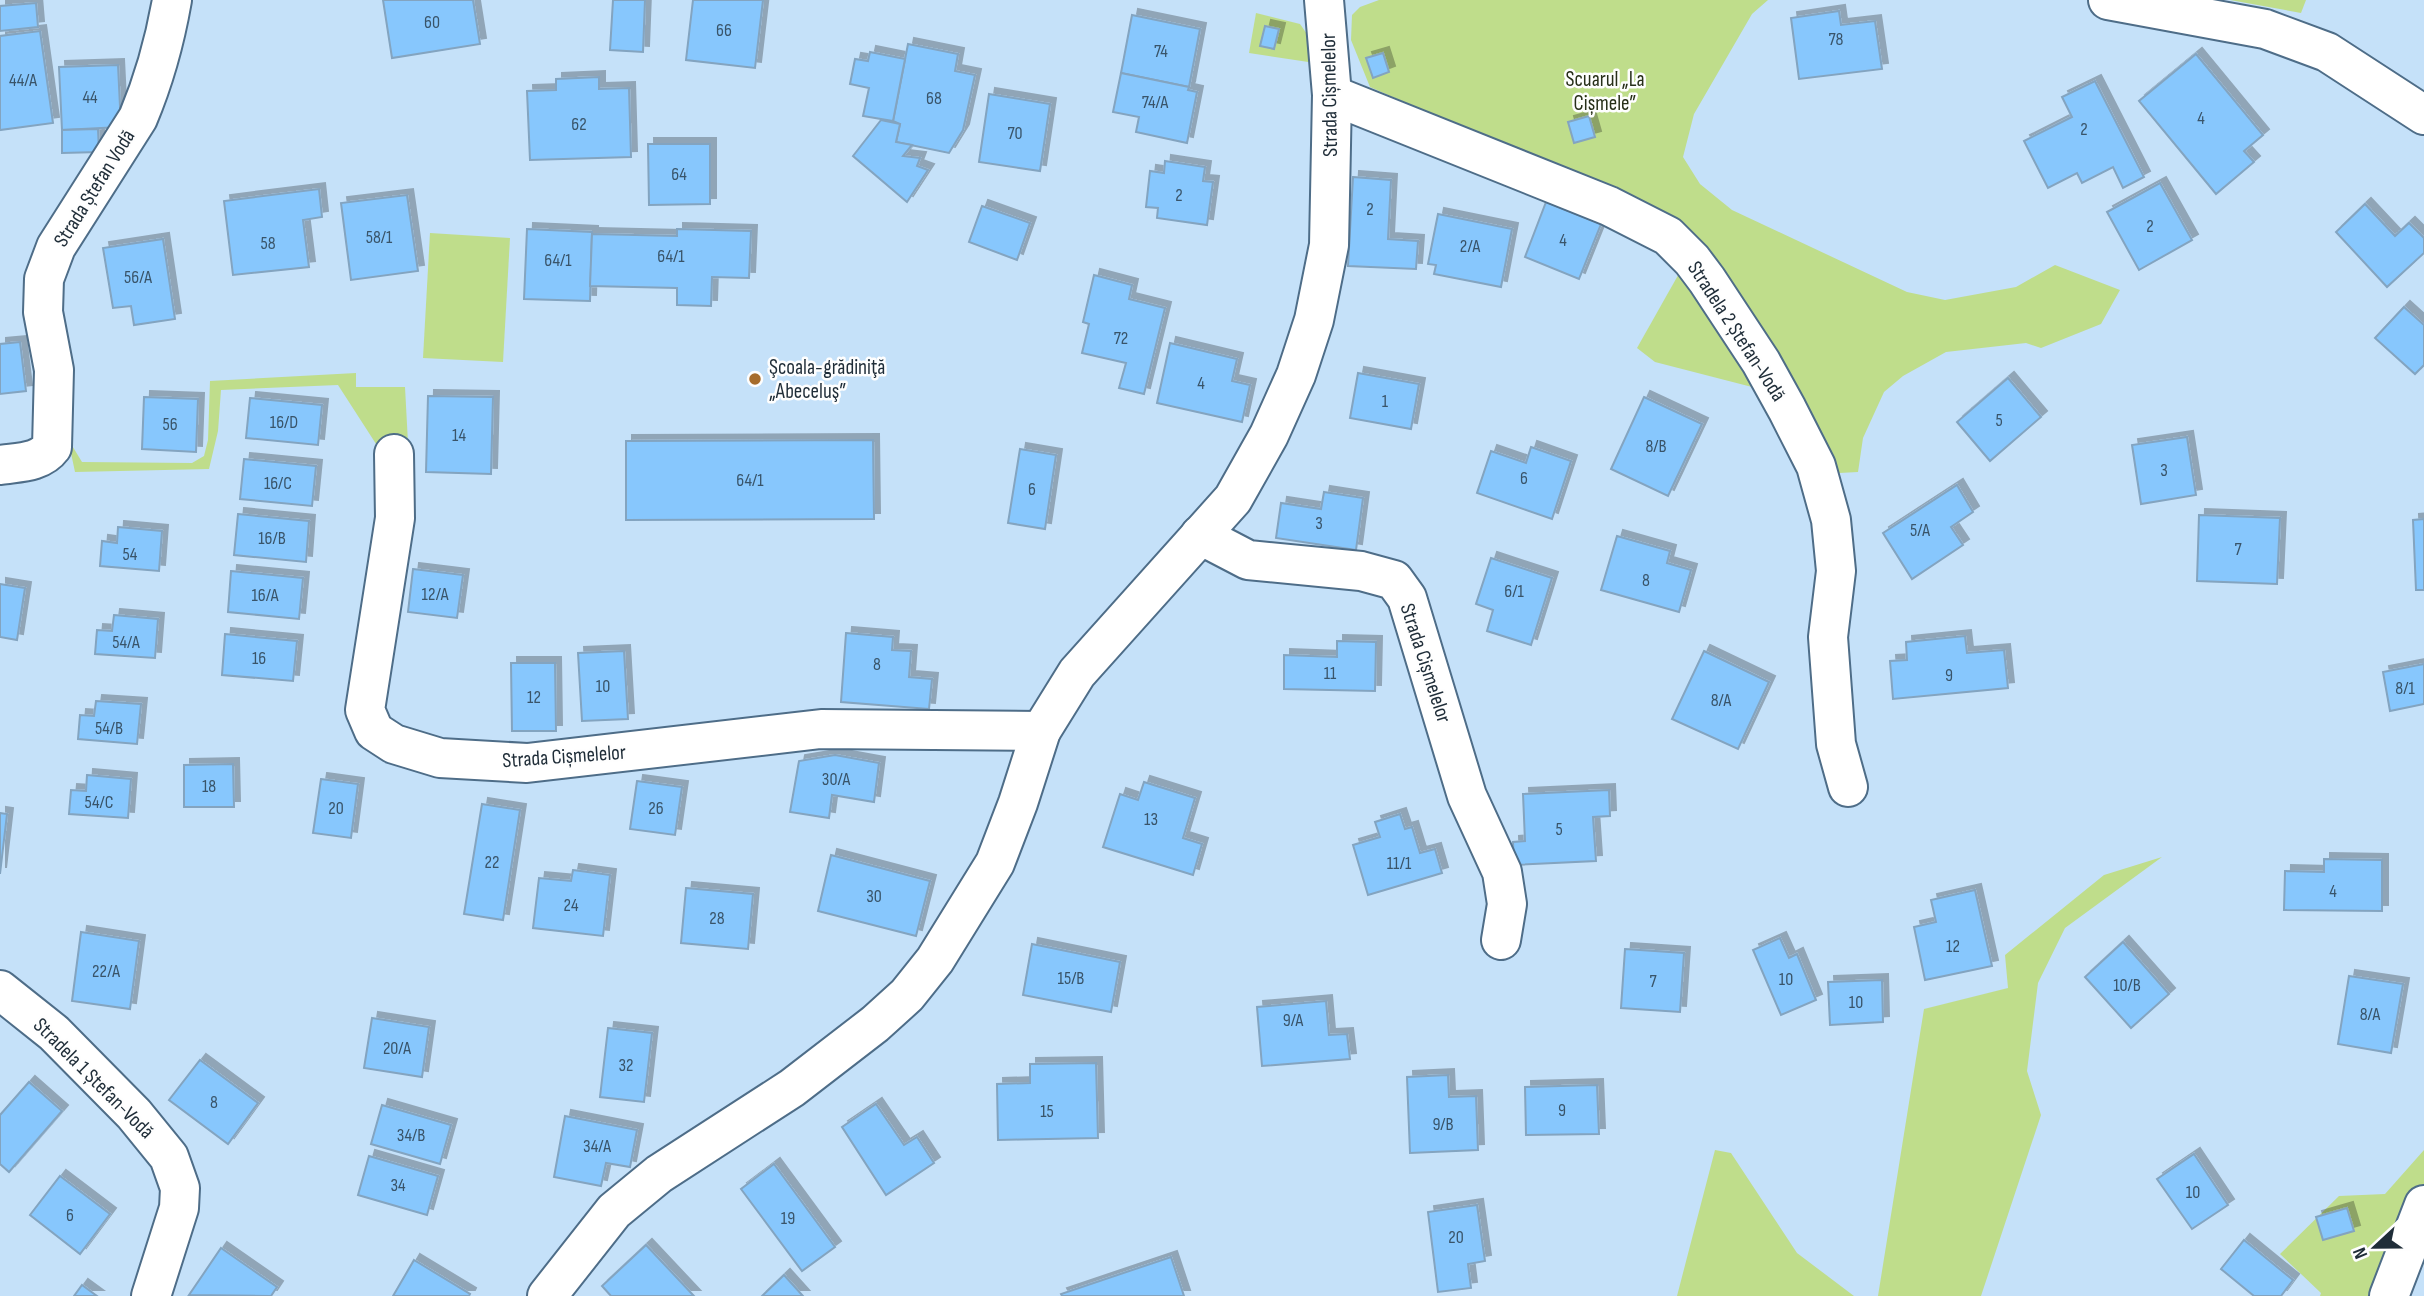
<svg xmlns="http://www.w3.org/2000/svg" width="2424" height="1296" font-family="'Sofia Sans Condensed',sans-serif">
<defs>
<filter id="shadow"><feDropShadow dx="6" dy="-6" stdDeviation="0" flood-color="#0004"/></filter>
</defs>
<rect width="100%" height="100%" fill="#c5e1f9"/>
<g fill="#bfdd8b">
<path d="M1379,0H1768L1752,14L1694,114L1683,157L1700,184L1732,210L1907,292L1945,300L2016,287L2055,265L2120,290L2101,324L2041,348L2026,343L1946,352L1903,376L1884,392L1863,438L1858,472L1839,473L1709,259L1668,218L1370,87L1351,40L1352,15L1360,7Z"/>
<path d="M2230,0H2306L2301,13Z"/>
<path d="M1256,13L1300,24L1312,41L1315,63L1249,53Z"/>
<path d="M430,233L510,238L503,362L423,358Z"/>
<path d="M1681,270L1752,387L1655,362L1637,348Z"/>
<path d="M356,373V387H405L408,443L378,447L338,385L221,390L218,431L209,469L75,472L68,439L82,462L192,463L204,456L208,440L210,381Z"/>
<path d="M2162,857L2065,928L2038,983L2027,1071L2041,1115L1981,1296H1878L1924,1009L2008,988L2005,955L2104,875Z"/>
<path d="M1715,1150L1731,1153L1797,1253L1854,1296H1677Z"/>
<path d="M2424,1150V1185L2369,1296H2320L2321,1293L2280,1254L2339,1196L2385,1194Z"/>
</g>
<g fill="#87c7fd" stroke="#83a4c0" stroke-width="2" filter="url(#shadow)">
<path d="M383,0H473L480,44L392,58Z"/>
<path d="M613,0H645L643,52L610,50Z"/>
<path d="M693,0H763L755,68L686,60Z"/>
<path d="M36,3L38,27L0,31V6Z"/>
<path d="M1839,11L1841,25L1875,21L1882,69L1799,79L1791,18Z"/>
<path d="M1132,15L1200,29L1189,87L1121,73Z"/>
<path d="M1265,26L1279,29L1274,49L1260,46Z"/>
<path d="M40,31L53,123L0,130V36Z"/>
<path d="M908,44L958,54L955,71L975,75L963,130L949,153L896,142L900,124L893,121Z"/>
<path d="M870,52L905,59L893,121L863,116L869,88L850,84L855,59L868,61Z"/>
<path d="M1383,53L1389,72L1373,78L1366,58Z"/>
<path d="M2196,54L2263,135L2244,151L2254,162L2216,194L2139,101Z"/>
<path d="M118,65L121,127L62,130L59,67Z"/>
<path d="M1121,73L1189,87L1188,90L1197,92L1187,143L1136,132L1139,117L1113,112Z"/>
<path d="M599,77V89L629,88L631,157L530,160L527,91L556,90V79Z"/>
<path d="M2095,81L2144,177L2123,188L2113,167L2082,183L2077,173L2048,188L2024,141L2072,117L2062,97Z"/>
<path d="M989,94L1050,104L1040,171L979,162Z"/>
<path d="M1589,116L1595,137L1574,143L1568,122Z"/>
<path d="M881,120L900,124L896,142L912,145L903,156L920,158L917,166L928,170L907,202L853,156Z"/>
<path d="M98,129L99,152L62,153V130Z"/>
<path d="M648,144H710V204L649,205Z"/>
<path d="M1165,161L1205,167L1203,181L1213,182L1207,225L1157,218L1158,208L1146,207L1150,171L1164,173Z"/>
<path d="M1353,177L1391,180L1388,239L1418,241L1416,269L1348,266Z"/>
<path d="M2160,183L2192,240L2139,270L2107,212Z"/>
<path d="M319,189L322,217L303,220L309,267L233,275L224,201Z"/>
<path d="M407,195L418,271L351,280L341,203Z"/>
<path d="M1546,202L1601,224L1579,279L1525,257Z"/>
<path d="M2365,204L2395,236L2409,223L2424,238V253L2387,287L2336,232Z"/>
<path d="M982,206L1030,223L1017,260L969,242Z"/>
<path d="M1438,214L1512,229L1501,287L1434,274L1436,265L1428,264Z"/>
<path d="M527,229L592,232L590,301L524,299Z"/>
<path d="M677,229L751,231L749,278L712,277L711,306L677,305V288L590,286L592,234L677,236Z"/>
<path d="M163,239L175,319L134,325L131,306L113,308L103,248Z"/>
<path d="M1094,275L1132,285L1129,299L1165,308L1144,394L1119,388L1126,363L1082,353L1089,324L1083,322Z"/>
<path d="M2404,307L2424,325V365L2415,374L2375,338Z"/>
<path d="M20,342L26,391L0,394V344Z"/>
<path d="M1170,343L1237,359L1232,381L1250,385L1242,422L1157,403Z"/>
<path d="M1358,373L1419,384L1411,429L1350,418Z"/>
<path d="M2008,378L2041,417L1990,461L1957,422Z"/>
<path d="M428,396L493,397L491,474L426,472Z"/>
<path d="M144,397L198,399L196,452L142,449Z"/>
<path d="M1644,397L1702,424L1668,496L1611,469Z"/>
<path d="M250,398L322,405L318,445L246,438Z"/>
<path d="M2187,437L2196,495L2141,504L2132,445Z"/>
<path d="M873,440L874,519L626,520V441Z"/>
<path d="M1531,447L1571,461L1552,519L1477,493L1491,451L1526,463Z"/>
<path d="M1020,449L1056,455L1045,529L1008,523Z"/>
<path d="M244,459L316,466L312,506L240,499Z"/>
<path d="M1957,485L1973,512L1951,527L1963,545L1912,579L1883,533Z"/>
<path d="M1324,492L1363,498L1356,550L1276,538L1281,503L1321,509Z"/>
<path d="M238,514L309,521L306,562L234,555Z"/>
<path d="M2199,515L2280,518L2277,584L2197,581Z"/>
<path d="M2424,519V590H2416L2413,520Z"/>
<path d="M118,527L162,531L159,571L100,566L102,541L117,543Z"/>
<path d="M1617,536L1670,551L1667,563L1691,570L1679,612L1601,590Z"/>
<path d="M1491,558L1552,578L1531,645L1487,631L1493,610L1476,604Z"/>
<path d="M413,569L463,575L457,618L408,612Z"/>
<path d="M231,571L303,578L299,619L228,612Z"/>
<path d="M0,584L25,588L17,640L0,637Z"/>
<path d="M114,615L158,619L155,658L95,654L97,630L112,631Z"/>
<path d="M846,633L893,637L892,650L911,651L909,677L932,679L929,709L841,702Z"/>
<path d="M225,634L297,641L293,681L222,675Z"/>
<path d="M1965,636L1967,653L2004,650L2008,688L1893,699L1890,661L1907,660L1906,642Z"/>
<path d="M1337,641L1376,642L1375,691L1284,689V655L1337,657Z"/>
<path d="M624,651L628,719L582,721L578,653Z"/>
<path d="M1704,651L1769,682L1738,749L1672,719Z"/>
<path d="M511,663H555L556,731H512Z"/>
<path d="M2424,664V704L2390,711L2383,672Z"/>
<path d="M96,701L141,704L137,744L78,739L80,715L94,716Z"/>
<path d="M835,755L879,763L874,802L832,795L829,818L790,812L799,761Z"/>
<path d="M233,764L234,807H184V765Z"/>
<path d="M87,775L131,779L128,818L69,814L71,790L86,791Z"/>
<path d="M321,779L358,784L351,838L313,833Z"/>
<path d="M637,781L682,787L675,835L630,829Z"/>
<path d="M1144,782L1195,798L1183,838L1202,844L1193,875L1103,847L1120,794L1138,800Z"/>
<path d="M1609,790L1610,816L1593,817L1596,861L1514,865L1513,842L1525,841L1523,794Z"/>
<path d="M482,804L520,810L503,920L464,914Z"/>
<path d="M0,813L7,814L0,874Z"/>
<path d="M1400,814L1405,829L1412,827L1420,853L1435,849L1442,873L1368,895L1353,845L1380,837L1375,822Z"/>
<path d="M831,855L930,881L916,936L818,911Z"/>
<path d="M2324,859L2382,860V911L2284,910L2285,871L2324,872Z"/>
<path d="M573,870L610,875L603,936L533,928L539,878L571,881Z"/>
<path d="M686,888L753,894L748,949L681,943Z"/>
<path d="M1975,890L1992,966L1925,980L1914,927L1936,922L1931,900Z"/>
<path d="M81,932L139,941L130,1009L72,1001Z"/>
<path d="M1780,938L1789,958L1797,954L1816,1000L1781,1015L1753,950Z"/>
<path d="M2123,942L2169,994L2131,1028L2085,977Z"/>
<path d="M1032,944L1120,962L1111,1012L1023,995Z"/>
<path d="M1625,949L1684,953L1680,1012L1621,1008Z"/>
<path d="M2349,976L2403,984L2391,1053L2338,1044Z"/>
<path d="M1882,980L1883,1022L1830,1025L1828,982Z"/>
<path d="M1326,1001L1329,1035L1347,1034L1350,1059L1262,1066L1257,1007Z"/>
<path d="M372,1018L429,1027L422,1077L364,1068Z"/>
<path d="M608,1028L652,1033L644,1102L600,1097Z"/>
<path d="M200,1060L258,1103L228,1144L169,1100Z"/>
<path d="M1096,1063L1098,1138L998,1140L997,1084L1030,1083V1064Z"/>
<path d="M1448,1075L1449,1097L1476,1096L1478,1150L1410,1153L1407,1077Z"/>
<path d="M29,1082L62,1111L9,1172L0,1164V1115Z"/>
<path d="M1597,1085L1599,1134L1526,1135L1525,1087Z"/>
<path d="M876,1104L904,1145L917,1137L934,1163L886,1195L842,1127Z"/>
<path d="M382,1105L451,1125L440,1164L371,1144Z"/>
<path d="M565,1116L637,1130L630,1167L606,1163L601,1186L554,1177Z"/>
<path d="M2194,1154L2228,1205L2192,1229L2157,1179Z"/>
<path d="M369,1156L438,1176L427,1215L358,1195Z"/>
<path d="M774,1164L835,1247L802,1271L741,1189Z"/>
<path d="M60,1176L110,1214L80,1254L30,1215Z"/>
<path d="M1477,1205L1485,1261L1468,1264L1471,1288L1438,1292L1428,1212Z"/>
<path d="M2347,1208L2354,1231L2323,1240L2316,1217Z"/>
<path d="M2244,1240L2293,1280L2281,1296H2254L2221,1269Z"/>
<path d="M646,1245L694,1296H611L602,1286Z"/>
<path d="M221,1248L277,1287L271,1296L189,1295Z"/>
<path d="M1171,1257L1184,1296H1062L1061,1294Z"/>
<path d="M414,1260L470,1294L469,1296H393Z"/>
<path d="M784,1275L803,1296H762Z"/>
<path d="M82,1285L97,1296H74Z"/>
</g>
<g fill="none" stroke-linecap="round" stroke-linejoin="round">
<g stroke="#4e6d88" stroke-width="42">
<g id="street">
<path d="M2108,0L2265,29L2327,52L2424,115"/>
<path d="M1332,95L1609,206L1668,236L1692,260L1707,280L1761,362L1787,409L1816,466L1831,520L1836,571L1828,637L1836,744L1848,787"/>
<path d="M394,454L395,518L365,710L374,731L394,744L440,758L527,763L821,729L1041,731"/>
<path d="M0,465C19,462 40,463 52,447L54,370L43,312L44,279L56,247L138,118C154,80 165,40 172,0"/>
<path d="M1200,535L1248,560L1361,571L1394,580L1407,598L1467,796L1502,872L1507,904L1501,940"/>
<path d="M0,990L54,1033L134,1114L169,1157L180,1188L179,1208L151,1296"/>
<path d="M547,1296L614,1211L659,1174L792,1088L875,1024L907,995L935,960L995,863L1018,803L1041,731L1077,673L1233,499L1269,435L1296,375L1314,320L1329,245L1332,95L1324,0"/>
<path d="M2389,1296L2424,1205"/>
</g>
</g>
<use href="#street" stroke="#fff" stroke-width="38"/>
</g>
<circle fill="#a66c2c" stroke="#fefefe" stroke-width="2.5" cx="755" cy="379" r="7"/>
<g text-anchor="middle" stroke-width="5" stroke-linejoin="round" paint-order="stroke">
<g font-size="18" fill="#395469">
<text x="432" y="28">60</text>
<text x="724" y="36">66</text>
<text x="1836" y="45">78</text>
<text x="1161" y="57">74</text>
<text x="23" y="86">44/A</text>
<text x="90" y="103">44</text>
<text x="934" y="104">68</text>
<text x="1155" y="108">74/A</text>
<text x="2201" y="124">4</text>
<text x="579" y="130">62</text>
<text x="2084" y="135">2</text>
<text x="1015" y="139">70</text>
<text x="679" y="180">64</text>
<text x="1179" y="201">2</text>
<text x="1370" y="215">2</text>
<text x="2150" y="232">2</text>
<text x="379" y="243">58/1</text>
<text x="1563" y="246">4</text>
<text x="268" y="249">58</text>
<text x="1470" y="252">2/A</text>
<text x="671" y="262">64/1</text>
<text x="558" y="266">64/1</text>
<text x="138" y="283">56/A</text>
<text x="1121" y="344">72</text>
<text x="1201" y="389">4</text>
<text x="1385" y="407">1</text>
<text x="1999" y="426">5</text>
<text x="284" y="428">16/D</text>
<text x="170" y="430">56</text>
<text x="459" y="441">14</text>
<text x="1656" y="452">8/B</text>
<text x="2164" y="476">3</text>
<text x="1524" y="484">6</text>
<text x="750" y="486">64/1</text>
<text x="278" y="489">16/C</text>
<text x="1032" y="495">6</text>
<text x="1319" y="529">3</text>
<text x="1920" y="536">5/A</text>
<text x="272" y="544">16/B</text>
<text x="2238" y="555">7</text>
<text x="130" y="560">54</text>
<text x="1646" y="586">8</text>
<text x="1514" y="597">6/1</text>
<text x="435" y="600">12/A</text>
<text x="265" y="601">16/A</text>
<text x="126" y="648">54/A</text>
<text x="259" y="664">16</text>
<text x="877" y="670">8</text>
<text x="1330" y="679">11</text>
<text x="1949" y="681">9</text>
<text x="603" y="692">10</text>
<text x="2405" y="694">8/1</text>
<text x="534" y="703">12</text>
<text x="1721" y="706">8/A</text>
<text x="109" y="734">54/B</text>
<text x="836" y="785">30/A</text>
<text x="209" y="792">18</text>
<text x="99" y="808">54/C</text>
<text x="336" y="814">20</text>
<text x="656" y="814">26</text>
<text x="1151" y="825">13</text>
<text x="1559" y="835">5</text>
<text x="492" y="868">22</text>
<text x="1399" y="869">11/1</text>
<text x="2333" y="897">4</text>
<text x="874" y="902">30</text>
<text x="571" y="911">24</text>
<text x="717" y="924">28</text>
<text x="1953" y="952">12</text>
<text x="106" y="977">22/A</text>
<text x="1071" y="984">15/B</text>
<text x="1786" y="985">10</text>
<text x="1653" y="987">7</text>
<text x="2127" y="991">10/B</text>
<text x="1856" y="1008">10</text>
<text x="2370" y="1020">8/A</text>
<text x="1293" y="1026">9/A</text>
<text x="397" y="1054">20/A</text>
<text x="626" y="1071">32</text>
<text x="214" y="1108">8</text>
<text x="1562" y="1116">9</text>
<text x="1047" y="1117">15</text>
<text x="1443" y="1130">9/B</text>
<text x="411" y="1141">34/B</text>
<text x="597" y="1152">34/A</text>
<text x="398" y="1191">34</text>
<text x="2193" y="1198">10</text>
<text x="70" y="1221">6</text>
<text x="788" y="1224">19</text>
<text x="1456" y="1243">20</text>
</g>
<g font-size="21" fill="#272f19" stroke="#fefefe">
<text x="1605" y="86">Scuarul „La<tspan x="1605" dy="24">Cișmele”</tspan></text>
</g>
<g font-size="21" fill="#1f2d38" stroke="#fefefe">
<text transform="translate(1329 95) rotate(-91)" y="7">Strada Cișmelelor</text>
<text transform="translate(94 188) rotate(-58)" y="7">Strada Ștefan Vodă</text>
<text transform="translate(1737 331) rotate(57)" y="7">Stradela 2 Ștefan-Vodă</text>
<text transform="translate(1426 663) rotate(72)" y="7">Strada Cișmelelor</text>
<text transform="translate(564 756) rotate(-4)" y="7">Strada Cișmelelor</text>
<text transform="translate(94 1078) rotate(45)" y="7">Stradela 1 Ștefan-Vodă</text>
</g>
<g font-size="21" fill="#1f2d38" stroke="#fefefe" text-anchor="start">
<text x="769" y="374">Şcoala-grădiniţă<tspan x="769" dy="24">„Abeceluş”</tspan></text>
</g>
</g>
<g transform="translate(2375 1247) rotate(248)" stroke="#fefefe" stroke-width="5" paint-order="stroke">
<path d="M0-5L12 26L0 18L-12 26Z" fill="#1f2d38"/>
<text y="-10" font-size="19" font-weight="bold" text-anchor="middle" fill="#1f2d38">N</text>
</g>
</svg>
